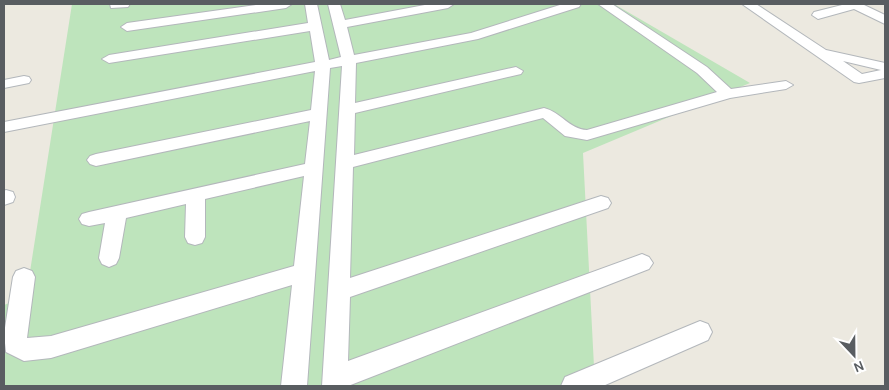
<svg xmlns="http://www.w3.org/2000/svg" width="889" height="390" font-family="Karla,sans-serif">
<rect width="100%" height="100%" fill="#ece9e0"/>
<path fill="#bee4bc" d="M72,4H614L750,83L583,153L595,386H4V305L26,297Z"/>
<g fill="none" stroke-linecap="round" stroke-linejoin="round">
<g stroke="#b3b7bb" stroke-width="2">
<g id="street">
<path d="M110,4H130L128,7L111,8Z"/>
<path d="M263,4H292L286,8L127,31L121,27L127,23Z"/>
<path d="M305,4H317L329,60L341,57L328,4H340L345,20L430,4H454L448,8L347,27L354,55L471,33L563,4H581L579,7L478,39L356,63L355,103L516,67L523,71L521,74L355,113L354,155L544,108C561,112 569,129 587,130L717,92L697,73L598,4H612L707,67L731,89L786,81L793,85L786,89L730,98L587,140L565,136L543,118L353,167L350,278L601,196L608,198L611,203L608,208L350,297L348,361L642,254L649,257L653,263L649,269L348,386H322L342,66L330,68L307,386H281L292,285L51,358L24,361L6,352L4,334L13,277L16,271L24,268L32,271L35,277L27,338L51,336L294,266L304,176L205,199V237L202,243L195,245L188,243L185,237L186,204L126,218L119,258L116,264L109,267L102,264L99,258L105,223L89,226L82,224L79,219L82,214L89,212L305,164L310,121L96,166L90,164L87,160L90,156L96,154L311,110L315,71L4,132V122L315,62L310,31L109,63L102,59L109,55L308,23Z"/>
<path d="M742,4H756L826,50L885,63V78L859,83L854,82ZM843,61L881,70L862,74Z"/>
<path d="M846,4H862L885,15V24L854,9L818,19L812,15L814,12Z"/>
<path d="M24,76L29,77L31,80L29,83L4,88V80Z"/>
<path d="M6,190L13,192L15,197L13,202L4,205V191Z"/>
<path d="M700,321L708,324L712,332L708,340L603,386H561L565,377Z"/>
</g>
</g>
<use href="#street" fill="#fff" fill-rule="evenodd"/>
</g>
<rect width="889" height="390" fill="none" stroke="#595d61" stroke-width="10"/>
<g transform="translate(854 355) rotate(158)" stroke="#ffffff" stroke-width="4" paint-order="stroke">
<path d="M0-4L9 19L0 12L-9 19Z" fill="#595d61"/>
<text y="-8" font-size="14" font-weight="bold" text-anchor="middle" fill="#595d61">N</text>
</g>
</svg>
